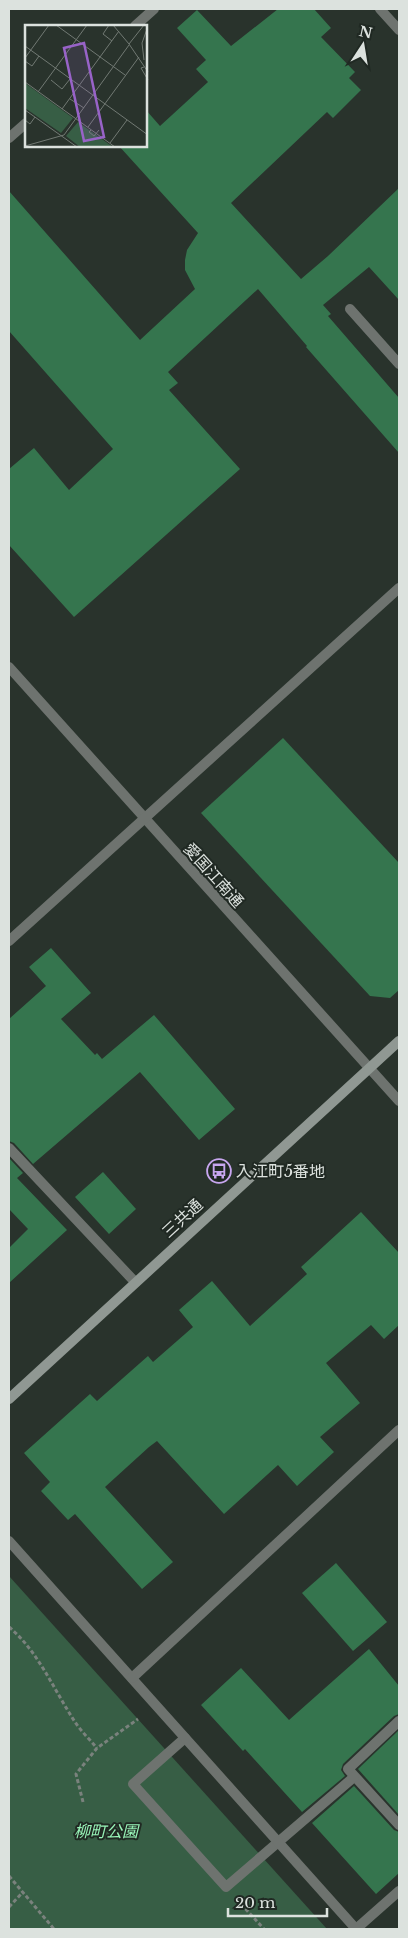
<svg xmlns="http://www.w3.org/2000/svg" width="408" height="1938" font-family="'Libre Baskerville','Noto Sans JP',serif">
<rect width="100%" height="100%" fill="#29332c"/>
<path fill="#375e45" d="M9,1576L327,1929H9Z"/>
<g fill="#35754e">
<path d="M278,9H314L331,28L321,37L355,72L349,78L361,90L333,118L327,112L231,203L301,279L328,256L399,188V300L369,267L323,305L331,314L328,316L399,398V453L306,347L307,346L258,289L168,372L178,383L169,390L240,469L74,617L9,545V469L34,448L69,490L113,449L9,331V191L140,340L195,289L185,270V260L187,250L198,233L119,146H146V110L160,126L208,82L196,69L206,60L177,28L197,10L231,46Z"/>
<path d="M283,738L399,863V990L390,998L370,996L201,813Z"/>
<path d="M51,948L91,993L61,1019L95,1055L97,1053L102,1059L154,1015L235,1109L199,1140L140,1072L33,1164L14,1143L9,1141V1019L46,986L29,967Z"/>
<path d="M9,1158L23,1173L17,1178L67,1230L9,1283V1248L28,1229L9,1209Z"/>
<path d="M103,1172L136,1209L109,1234L75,1197Z"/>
<path d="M361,1212L399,1253V1325L384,1339L371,1325L326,1363L360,1403L320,1437L334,1452L297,1486L278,1465L224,1514L157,1441L149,1447L105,1487L173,1562L142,1589L75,1514L68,1520L41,1491L50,1482L24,1453L90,1394L97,1401L148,1356L153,1362L193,1327L179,1310L212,1281L250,1326L307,1274L301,1267Z"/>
<path d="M336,1563L387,1622L353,1651L302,1593Z"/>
<path d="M369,1649L399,1686V1714L394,1716L343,1764L341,1770L345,1776L302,1812L245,1749L243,1751L201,1705L241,1668L289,1720Z"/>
<path d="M399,1730V1815L358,1769Z"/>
<path d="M354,1786L394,1830L399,1832V1873L376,1894L312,1823Z"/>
</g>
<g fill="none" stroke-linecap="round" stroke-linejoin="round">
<g stroke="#7a827d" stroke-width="3" stroke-dasharray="4 2.5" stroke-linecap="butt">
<path d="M9,1627C38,1651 54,1690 75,1722C81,1731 90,1740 97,1748"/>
<path d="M83,1802L76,1774L97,1748L138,1719"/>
<path d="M9,1876L54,1929"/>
<path d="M241,1904L264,1929"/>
<path d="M9,1907L23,1892"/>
</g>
<g stroke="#6e736f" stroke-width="10">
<path d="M350,309L399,364"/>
<path d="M9,1148L135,1282"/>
<path d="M399,1721L348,1769L399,1825"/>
<path d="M185,1738L133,1784L226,1887L354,1777"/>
<path d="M356,1929L399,1891"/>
</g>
<g stroke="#6e736f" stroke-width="10">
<path d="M380,9L399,30"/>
<path d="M135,26L154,9"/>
<path d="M9,138L26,123"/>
<path d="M9,667L399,1101"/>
<path d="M9,941L399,588"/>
<path d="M9,1541L356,1929"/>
<path d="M132,1678L399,1430"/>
</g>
<path stroke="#909893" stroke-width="10" d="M9,1399L399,1041"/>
</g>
<defs>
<g id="bus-ring" transform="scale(1.25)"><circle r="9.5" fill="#202923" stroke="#c7a6ef" stroke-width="1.5"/><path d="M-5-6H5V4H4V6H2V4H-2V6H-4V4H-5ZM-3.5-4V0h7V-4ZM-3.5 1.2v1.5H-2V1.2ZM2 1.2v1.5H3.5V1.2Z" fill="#c7a6ef"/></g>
</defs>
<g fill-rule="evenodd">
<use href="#bus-ring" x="219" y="1171"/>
</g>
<g text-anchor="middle" stroke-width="4" stroke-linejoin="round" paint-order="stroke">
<g font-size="16" fill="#dce2de" stroke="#202923">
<text transform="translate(214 875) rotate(48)" y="6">愛国江南通</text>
<text transform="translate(182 1218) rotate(-43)" y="6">三共通</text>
</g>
<g font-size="16" fill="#dce2de" stroke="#202923" text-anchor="start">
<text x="236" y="1177">入江町5番地</text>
</g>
<g font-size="16" font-style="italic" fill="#98f4b8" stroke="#202923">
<text x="106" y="1837">柳町公園</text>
</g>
</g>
<g transform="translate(25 25)">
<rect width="122" height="122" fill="#29332c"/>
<path d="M0,58L48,93L36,108L0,83ZM53,97L88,122H55L41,111Z" fill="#375e45"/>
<path fill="none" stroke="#717973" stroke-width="1" d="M31,0L100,50M84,0L78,9L87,16M88,0L104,19M119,0L104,19L123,47M0,21L123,110M0,33L24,0M119,35L117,18L122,4M0,36L7,41L14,31M119,42L116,43L123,55M26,55L37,64L45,54M0,57L90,122M13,67L62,0M45,74L59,83M37,84L94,6M0,85L52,122M0,95L5,99L10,92M63,102L114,32M66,105L64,107L69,111L74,105M85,118L102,95M0,121L39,110L104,20"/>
<path fill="#9863c8" fill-opacity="0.15" stroke="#9863c8" stroke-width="2.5" d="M59,18L79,112L59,116L39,23Z"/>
<rect width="122" height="122" fill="none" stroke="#dce2de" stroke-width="2.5"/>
</g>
<rect width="408" height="1938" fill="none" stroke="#dce2de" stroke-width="20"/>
<g transform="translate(363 45) rotate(12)" stroke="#202923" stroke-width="4" paint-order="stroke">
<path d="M0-4L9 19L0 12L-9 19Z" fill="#dce2de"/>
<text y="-8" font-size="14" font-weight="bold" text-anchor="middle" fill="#dce2de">N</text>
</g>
<path d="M228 1908v8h99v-8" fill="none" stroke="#dce2de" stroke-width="2.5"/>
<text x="235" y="1908" font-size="15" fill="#dce2de" stroke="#202923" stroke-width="4" paint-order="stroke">20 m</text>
</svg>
